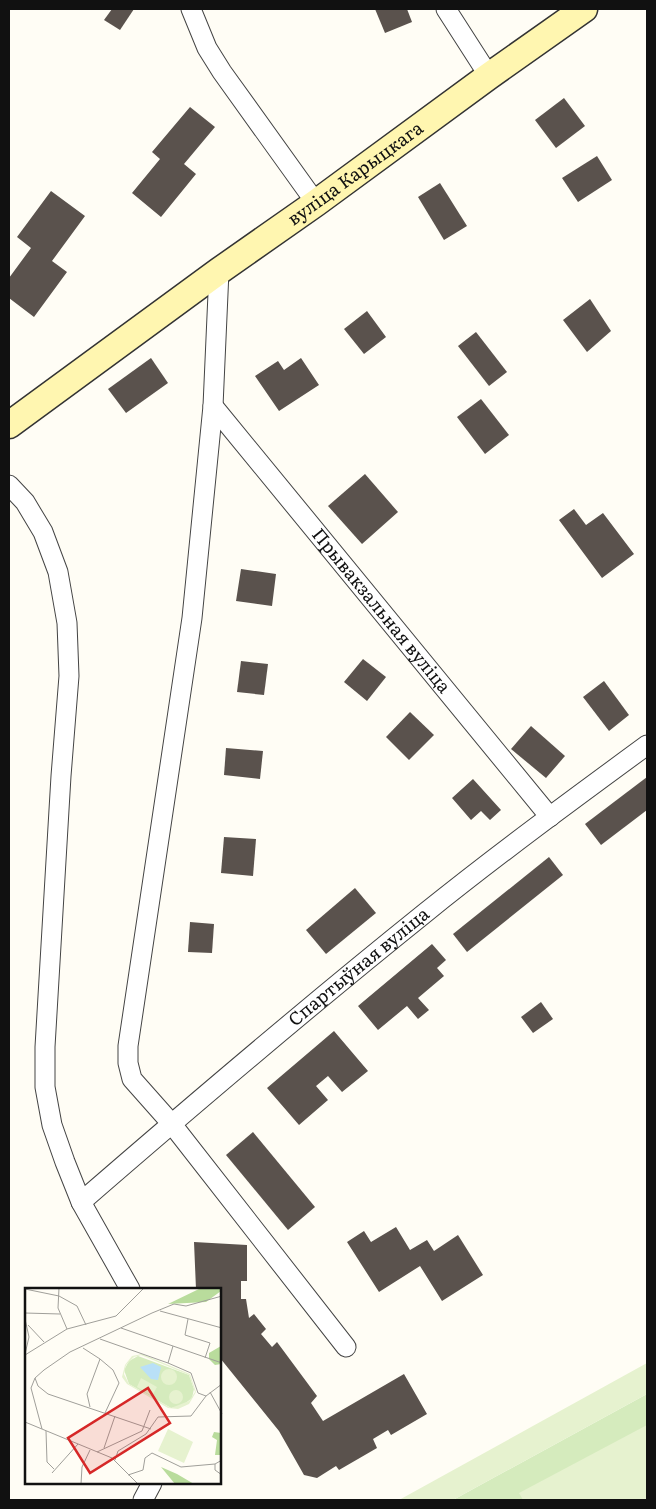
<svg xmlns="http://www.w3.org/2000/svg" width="656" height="1509" font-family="Literata,serif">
<rect width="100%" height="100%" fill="#fffdf5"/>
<path fill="#d5ebbd" d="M647,1394V1500H453Z"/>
<g fill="#e6f2cf">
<path d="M647,1363V1394L453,1500H399Z"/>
<path d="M647,1425V1500H523L519,1493Z"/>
</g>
<g fill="#5a524d">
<path d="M112,9H134L120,30L104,20Z"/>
<path d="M375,9H407L412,22L385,33Z"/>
<path d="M564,98L585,126L556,148L535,120Z"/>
<path d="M190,107L215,127L184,164L196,174L161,217L132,193L160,159L152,152Z"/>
<path d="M597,156L612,180L578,202L562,178Z"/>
<path d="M440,183L467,226L444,240L418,197Z"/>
<path d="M51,191L85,216L52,261L67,272L34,317L9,298V278L31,248L17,237Z"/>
<path d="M590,299L611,331L587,352L563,320Z"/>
<path d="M367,311L386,337L364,354L344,329Z"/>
<path d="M476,332L507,372L489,386L458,346Z"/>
<path d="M151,358L168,383L126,413L108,389Z"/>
<path d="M301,358L319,385L279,411L255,376L278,361L284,370Z"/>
<path d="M481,399L509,435L485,454L457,417Z"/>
<path d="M365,474L398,512L362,544L328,506Z"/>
<path d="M574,509L586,525L603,513L634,554L602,578L559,520Z"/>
<path d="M241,569L276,574L272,606L236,601Z"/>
<path d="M363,659L386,677L367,701L344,682Z"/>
<path d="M241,661L268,664L264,695L237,692Z"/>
<path d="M604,681L629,715L609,731L583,697Z"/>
<path d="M410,712L434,735L409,760L386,737Z"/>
<path d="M531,726L565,756L546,778L511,749Z"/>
<path d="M226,748L263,751L260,779L224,775Z"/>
<path d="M647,777V810L601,845L585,824Z"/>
<path d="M473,779L501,810L490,820L481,811L471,820L452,798Z"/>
<path d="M224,837L256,839L253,876L221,873Z"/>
<path d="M549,857L563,875L467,952L453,934Z"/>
<path d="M355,888L376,913L326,954L306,930Z"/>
<path d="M190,922L214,924L212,953L188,952Z"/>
<path d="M432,944L446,960L437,968L444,976L418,998L429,1010L418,1019L407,1006L378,1030L358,1006Z"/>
<path d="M541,1002L553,1019L533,1033L521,1017Z"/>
<path d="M334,1031L368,1071L342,1092L328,1076L316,1086L328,1100L299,1125L267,1088Z"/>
<path d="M253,1132L315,1207L288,1230L226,1155Z"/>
<path d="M396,1227L410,1250L427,1240L434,1251L458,1235L483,1275L442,1301L420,1266L379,1292L347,1242L364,1231L371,1242Z"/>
<path d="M194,1242L247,1245V1281H241V1299H246L249,1318L254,1314L266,1329L261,1334L272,1347L277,1342L317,1396L311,1403L323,1421L404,1374L427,1414L391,1435L388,1430L373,1439L377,1448L339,1470L336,1466L317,1478L304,1475L279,1431L220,1358V1289H196Z"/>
</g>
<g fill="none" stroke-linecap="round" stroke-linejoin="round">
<g stroke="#444" stroke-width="21">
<g id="street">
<path d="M191,9L207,48L222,72L316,203"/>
<path d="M446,9L489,76"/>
<path d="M219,271L213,406L192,618L128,1046V1063L132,1079L171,1123L346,1347"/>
<path id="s1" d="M213,406L550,817"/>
<path d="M9,485L25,502L43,532L58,572L67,623L69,676L61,776L45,1047V1087L52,1125L65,1162L81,1202L130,1289"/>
<path id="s2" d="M81,1202C194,1104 308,1007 425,913C497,855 572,800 647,745"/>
<path d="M143,1500L152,1483"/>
</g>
</g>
<g stroke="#333" stroke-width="29">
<g id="secondary">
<path id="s3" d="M9,425L219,271L316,203L489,76L584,9"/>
</g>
</g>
<use href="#street" stroke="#fff" stroke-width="19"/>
<use href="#secondary" stroke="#fff6b0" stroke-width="26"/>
</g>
<g text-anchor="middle" stroke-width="5" stroke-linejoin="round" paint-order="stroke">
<g font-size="18" fill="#111" stroke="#fff">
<text dy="6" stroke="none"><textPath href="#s3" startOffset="428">вуліца Карыцкага</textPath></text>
<text dy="6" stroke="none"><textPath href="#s1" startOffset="265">Прывакзальная вуліца</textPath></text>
<text dy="6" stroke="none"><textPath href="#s2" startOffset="364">Спартыўная вуліца</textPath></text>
</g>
</g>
<g transform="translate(25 1288)">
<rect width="196" height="196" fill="#fffdf5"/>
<path d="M113,68L164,87L169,101L167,110L157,118L146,120L104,96L99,82L104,73Z" fill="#d5ebbd"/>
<path d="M176,0H196V3L181,14L143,16ZM196,58V76L190,77L184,71V65ZM189,144L196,145V167H190L192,152L187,149ZM136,179L152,186L169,196H150Z" fill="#b9dc9c"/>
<path d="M117,66L165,86L171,104L164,116L153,121L143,120L102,96L97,89L100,77L107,68ZM116,67L164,87L170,104L164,113L146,120L104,96L99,86L101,77L109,69ZM136 89a8 8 0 1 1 16 0a8 8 0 1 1-16 0ZM116,90L132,99L127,108L112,99ZM144 109a7 7 0 1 1 14 0a7 7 0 1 1-14 0ZM143,141L168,154L159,175L133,163Z" fill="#e6f2cf" fill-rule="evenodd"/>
<path d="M128,75L136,79L133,92L126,91L115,79Z" fill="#b9e0f7"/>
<path fill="none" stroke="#a09f9a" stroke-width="1" d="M34,0L33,20L42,41M0,1L34,8L52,18L61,37M135,23L197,40M0,25L35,26M0,31L4,49L0,66M163,31L160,47L185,55L180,70M3,37L19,54M96,40L197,75M75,51L143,75M148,58L143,75L166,85L173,105L181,108M58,60L75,71L62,106L65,119M0,67L42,41L91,28L119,0M75,71L88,82L94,95L80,125M10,90L13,98L23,106L126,141M185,104L197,126M0,134L87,170L113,196M17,141L6,100L10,90L19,82L45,64L127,25L149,16L161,18L197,8M21,143L22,174L29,181M79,160L90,128M72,164L117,143L125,122M90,172L93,163L121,146L133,129L166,128L181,108L197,96M197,172L190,176V182L197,187M27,185L53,156M103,187L118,182L120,170L127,165L156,179L190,176M56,196L57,179L65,162"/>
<path fill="#d62828" fill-opacity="0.15" stroke="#d62828" stroke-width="2.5" d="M123,100L145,135L65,185L43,150Z"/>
<rect width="196" height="196" fill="none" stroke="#111" stroke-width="2.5"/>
</g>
<rect width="656" height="1509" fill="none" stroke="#111111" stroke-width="20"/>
</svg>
